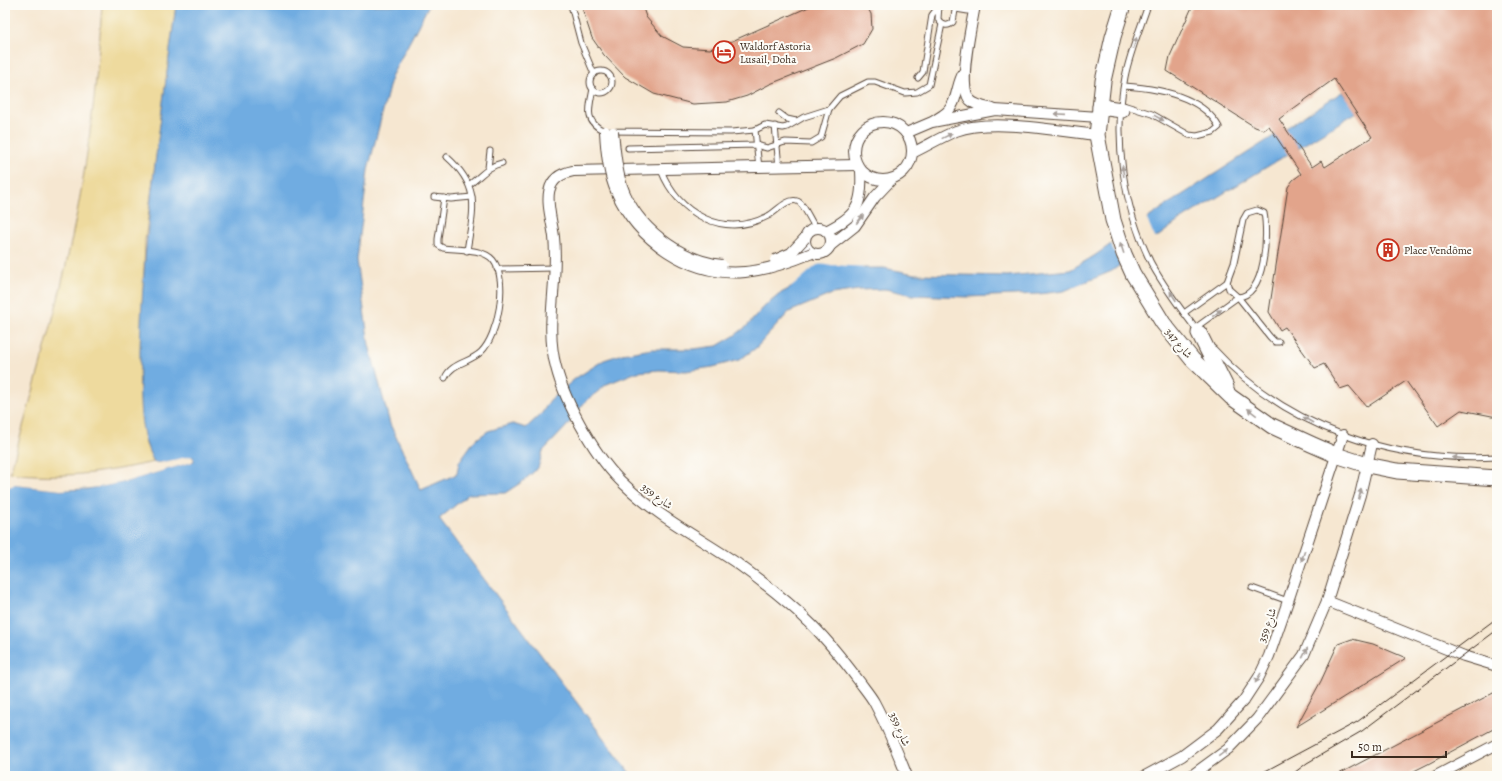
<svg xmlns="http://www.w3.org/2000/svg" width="1502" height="781" font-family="Alegreya,Amiri,serif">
<rect width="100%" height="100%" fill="#fdfcf7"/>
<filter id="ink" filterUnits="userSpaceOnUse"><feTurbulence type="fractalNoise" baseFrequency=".025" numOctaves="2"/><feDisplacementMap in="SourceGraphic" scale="8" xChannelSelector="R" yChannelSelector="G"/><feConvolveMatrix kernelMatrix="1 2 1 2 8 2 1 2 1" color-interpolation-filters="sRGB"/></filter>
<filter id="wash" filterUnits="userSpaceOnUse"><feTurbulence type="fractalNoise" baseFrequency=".012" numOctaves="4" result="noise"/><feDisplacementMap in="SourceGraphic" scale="16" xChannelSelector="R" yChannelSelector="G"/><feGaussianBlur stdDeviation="0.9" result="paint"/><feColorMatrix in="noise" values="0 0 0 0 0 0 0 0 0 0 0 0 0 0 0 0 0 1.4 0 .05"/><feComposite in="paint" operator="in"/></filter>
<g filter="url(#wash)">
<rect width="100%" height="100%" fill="#f6e7d1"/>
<path fill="#eeda9e" stroke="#94825e" d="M102,5H176L145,240L140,390L146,444L154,462C102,473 63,479 10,473C31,396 55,320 71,242C88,164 97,85 102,5Z"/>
<path fill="#6face1" stroke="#556b80" d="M176,5H429L392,75L368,170L357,260L369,345L390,424L421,490L457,474L459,462L474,441L488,431L513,424L526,428L542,413L550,400L576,378L604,360L622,354L652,349H693L717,346L734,336L747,326L764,307L781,293L800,283L859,268H884L915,274L1008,276L1070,270L1094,256L1168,204L1342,92L1357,112L1180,220L1112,271L1064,291L1039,294L967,297L913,295L885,289L859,290L832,294L789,312L756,348L739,360L713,367L686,371L659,370L637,372L607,384L584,403L566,427L543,451L538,468L522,482L505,493L469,494L439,519L632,776H5V498L7,488L14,485L61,490L87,489L125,482L194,461L193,457L159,463L154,462C136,431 140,383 140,349C143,233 161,119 176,5Z"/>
<g fill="#f6e7d1">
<path d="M1146,217L1156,240L1121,266L1110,242Z"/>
<path d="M191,456L194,459L192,462L125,482L100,487L61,490L14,485L7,488L8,485L14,483L61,488L99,485L124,480L192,459L157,465L152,462L159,463Z"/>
</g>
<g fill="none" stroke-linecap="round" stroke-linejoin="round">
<path stroke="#6face1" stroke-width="13" d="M796,292L820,271L859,273"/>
</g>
<g id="blocks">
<g fill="#e2a48b" fill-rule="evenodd">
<path d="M581,5H642L646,17L662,36L683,47L710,49L730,42L813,5H866L871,14L872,29L863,44L836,58L770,84L747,96L727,102L693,104L654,94L625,77L604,55L592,38Z"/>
<path d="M1193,5H1497V417L1461,410L1438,426L1406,381L1367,407L1349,386L1340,389L1324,364L1315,368L1285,327L1280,330L1269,312L1288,187L1293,180L1301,174L1269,126L1264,130L1255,127L1167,71L1170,56ZM1334,79L1372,137L1325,167L1321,161L1312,167L1279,119Z"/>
<path d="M1352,639L1373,644L1406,658L1296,727L1321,681L1338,644Z"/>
<path d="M1497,691V727L1428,764L1404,776H1335Z"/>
</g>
</g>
</g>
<g filter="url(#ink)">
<use href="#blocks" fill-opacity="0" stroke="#574639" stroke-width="1"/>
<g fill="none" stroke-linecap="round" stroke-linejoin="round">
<g stroke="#574639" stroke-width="7">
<g id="lane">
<path d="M571,5L581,43L594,74"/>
<path d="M939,5L938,19C942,26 948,27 953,22L956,5"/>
<path d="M1148,5C1140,29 1130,52 1125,77C1113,139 1123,206 1151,263C1164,287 1182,311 1199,333"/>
<path d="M956,9L974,12"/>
<circle cx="601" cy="82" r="11"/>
<path d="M918,78L923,72L932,15L939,6"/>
<path d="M593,89C589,108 584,123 605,131L731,132L755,130"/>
<path d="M1123,105L1152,114L1189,135L1197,136L1213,132L1219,127C1202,96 1156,88 1124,86"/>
<path d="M779,113L787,119L796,121"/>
<path d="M775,126L779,167"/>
<path d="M628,148L756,145L767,148L785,142L811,143L821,137L829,109"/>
<path d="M447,157C482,188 473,210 467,251"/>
<path d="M488,168L490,151"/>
<path d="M759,168L755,130L765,125L783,128L787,127L804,117L829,109L840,96L868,82H875L905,93L917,92L929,85L942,24"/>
<path d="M661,170C678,214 723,239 768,216C776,212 787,198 797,201C804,203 810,221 816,228"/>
<path d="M470,184C481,176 488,166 502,163"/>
<path d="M434,197L451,199L472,197"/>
<path d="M444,198L438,239V245L443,248C457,250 483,248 493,260C509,280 498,336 481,352C469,363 451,363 445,378"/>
<path d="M1257,210L1264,213C1268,234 1266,295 1238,297L1229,289L1227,282L1234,263L1243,220L1247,213Z"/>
<path d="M497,269L555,268"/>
<path d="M1184,313L1227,282"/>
<path d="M1195,328L1238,297L1270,337L1275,342H1279"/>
<path d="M1214,349C1286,428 1392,463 1497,457"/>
<path d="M1252,588L1288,601"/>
</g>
</g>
<g stroke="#574639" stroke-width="12">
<g id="street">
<path d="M975,5C972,24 957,86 970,100C976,106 985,107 993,109"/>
<path d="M934,121C938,118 944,115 947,112C958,102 956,84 964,72"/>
<circle cx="883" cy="151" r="29"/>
<path d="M906,133L932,122L995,110L1099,117"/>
<path d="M912,153C927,146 941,137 956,131C991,118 1059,131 1097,135"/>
<path d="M857,165L573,171C536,178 551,212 554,237C559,281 544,324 556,367C565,403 597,460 625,485C658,517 700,538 738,564C763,582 790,603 812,625C829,642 844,661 859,681C864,688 870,695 874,702C887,726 897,751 907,776"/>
<circle cx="818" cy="241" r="13"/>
<path d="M826,231C857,216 863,205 861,171"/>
<path d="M831,245L855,226L875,197L892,179"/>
<path d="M1327,601L1464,656L1497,666"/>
<path d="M1145,776L1182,756L1218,729L1244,700L1259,677L1269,656L1288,601L1343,435"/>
<path d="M1191,776L1228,749L1257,719L1304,655L1327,601L1360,495L1372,444"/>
<path d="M1436,776L1497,744"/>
</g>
</g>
<g stroke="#574639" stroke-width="17">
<g id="primary">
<path d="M1123,5L1113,37L1103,81L1097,135L1113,220L1124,254L1133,274L1163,323L1192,359L1231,397L1272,426L1311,444L1336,455L1367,465L1397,471L1497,478"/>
<path d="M1100,107L1122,110"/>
<path d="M1199,333L1226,387"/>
</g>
</g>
<use href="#lane" stroke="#fff" stroke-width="5"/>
<use href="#street" stroke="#fff" stroke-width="10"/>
<use href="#primary" stroke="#fff" stroke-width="15"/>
<g stroke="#3b2a1e" stroke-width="1">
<path d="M1256,776L1357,722L1497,618"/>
<path d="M1290,776L1307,763L1362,731L1497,630"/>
</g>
<g stroke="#574639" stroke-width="12" stroke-linecap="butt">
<g id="street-bridge">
<path d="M605,131C606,151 608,173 616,191C637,240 690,277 745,272C768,270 790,262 812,253"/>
<path d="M613,132C615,150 616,169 622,186C636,227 679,260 722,265"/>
<path d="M775,260L791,253L805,238"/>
</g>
</g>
<use href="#street-bridge" stroke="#fff" stroke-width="10"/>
</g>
<defs><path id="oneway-solid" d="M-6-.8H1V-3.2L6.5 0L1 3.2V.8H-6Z"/></defs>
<g fill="#a79f9a">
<use href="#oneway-solid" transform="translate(1135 43) rotate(-73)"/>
<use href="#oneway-solid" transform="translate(1060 114) rotate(-176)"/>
<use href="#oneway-solid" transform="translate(1159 118) rotate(29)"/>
<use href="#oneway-solid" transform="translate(947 136) rotate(-26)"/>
<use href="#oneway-solid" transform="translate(1123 171) rotate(-99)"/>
<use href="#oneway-solid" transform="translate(860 219) rotate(-51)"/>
<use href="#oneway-solid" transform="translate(1122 248) rotate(-108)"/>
<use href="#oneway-solid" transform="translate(1173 296) rotate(-123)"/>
<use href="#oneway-solid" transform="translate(1217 313) rotate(-37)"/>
<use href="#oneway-solid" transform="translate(1252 412) rotate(-143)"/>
<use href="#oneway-solid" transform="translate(1308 420) rotate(-150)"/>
<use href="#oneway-solid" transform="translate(1458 458) rotate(-173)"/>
<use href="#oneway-solid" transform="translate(1360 494) rotate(-75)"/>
<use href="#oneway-solid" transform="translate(1303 556) rotate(109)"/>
<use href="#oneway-solid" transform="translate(1305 653) rotate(-63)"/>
<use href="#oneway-solid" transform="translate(1258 678) rotate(120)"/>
<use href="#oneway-solid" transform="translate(1223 753) rotate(-37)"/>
</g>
</g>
<defs>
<g id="hotel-ring" transform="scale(1.15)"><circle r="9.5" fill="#fdfcf7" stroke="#c8321e" stroke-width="1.5"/><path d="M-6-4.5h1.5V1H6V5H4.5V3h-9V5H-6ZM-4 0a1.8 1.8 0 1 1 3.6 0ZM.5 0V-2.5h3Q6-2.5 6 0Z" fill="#c8321e"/></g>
<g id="building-ring" transform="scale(1.15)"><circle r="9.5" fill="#fdfcf7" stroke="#c8321e" stroke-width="1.5"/><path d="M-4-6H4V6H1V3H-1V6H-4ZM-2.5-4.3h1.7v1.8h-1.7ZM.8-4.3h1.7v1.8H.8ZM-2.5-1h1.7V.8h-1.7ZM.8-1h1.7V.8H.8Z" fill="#c8321e"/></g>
</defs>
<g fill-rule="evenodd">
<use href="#hotel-ring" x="724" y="52"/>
<use href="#building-ring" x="1388" y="250"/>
</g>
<g text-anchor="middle" stroke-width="4" stroke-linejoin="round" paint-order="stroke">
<g font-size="11" fill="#3b2a1e" stroke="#fdfcf7" text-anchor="start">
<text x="740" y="50">Waldorf Astoria<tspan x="740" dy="13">Lusail, Doha</tspan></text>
<text x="1404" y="254">Place Vendôme</text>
</g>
<g font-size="11" fill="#3b2a1e" stroke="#fdfcf7">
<text transform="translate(1179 343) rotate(50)" y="4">شارع 347</text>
<text transform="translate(657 496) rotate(36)" y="4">شارع 359</text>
<text transform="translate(1267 625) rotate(-71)" y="4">شارع 359</text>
<text transform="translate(900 729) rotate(66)" y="4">شارع 359</text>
</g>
</g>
<rect width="1502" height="781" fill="none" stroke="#fdfcf7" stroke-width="20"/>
<path d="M1352 751v6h94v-6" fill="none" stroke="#3b2a1e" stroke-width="2"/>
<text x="1358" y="751" font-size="12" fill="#3b2a1e" stroke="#fdfcf7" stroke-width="3" paint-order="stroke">50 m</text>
</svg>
